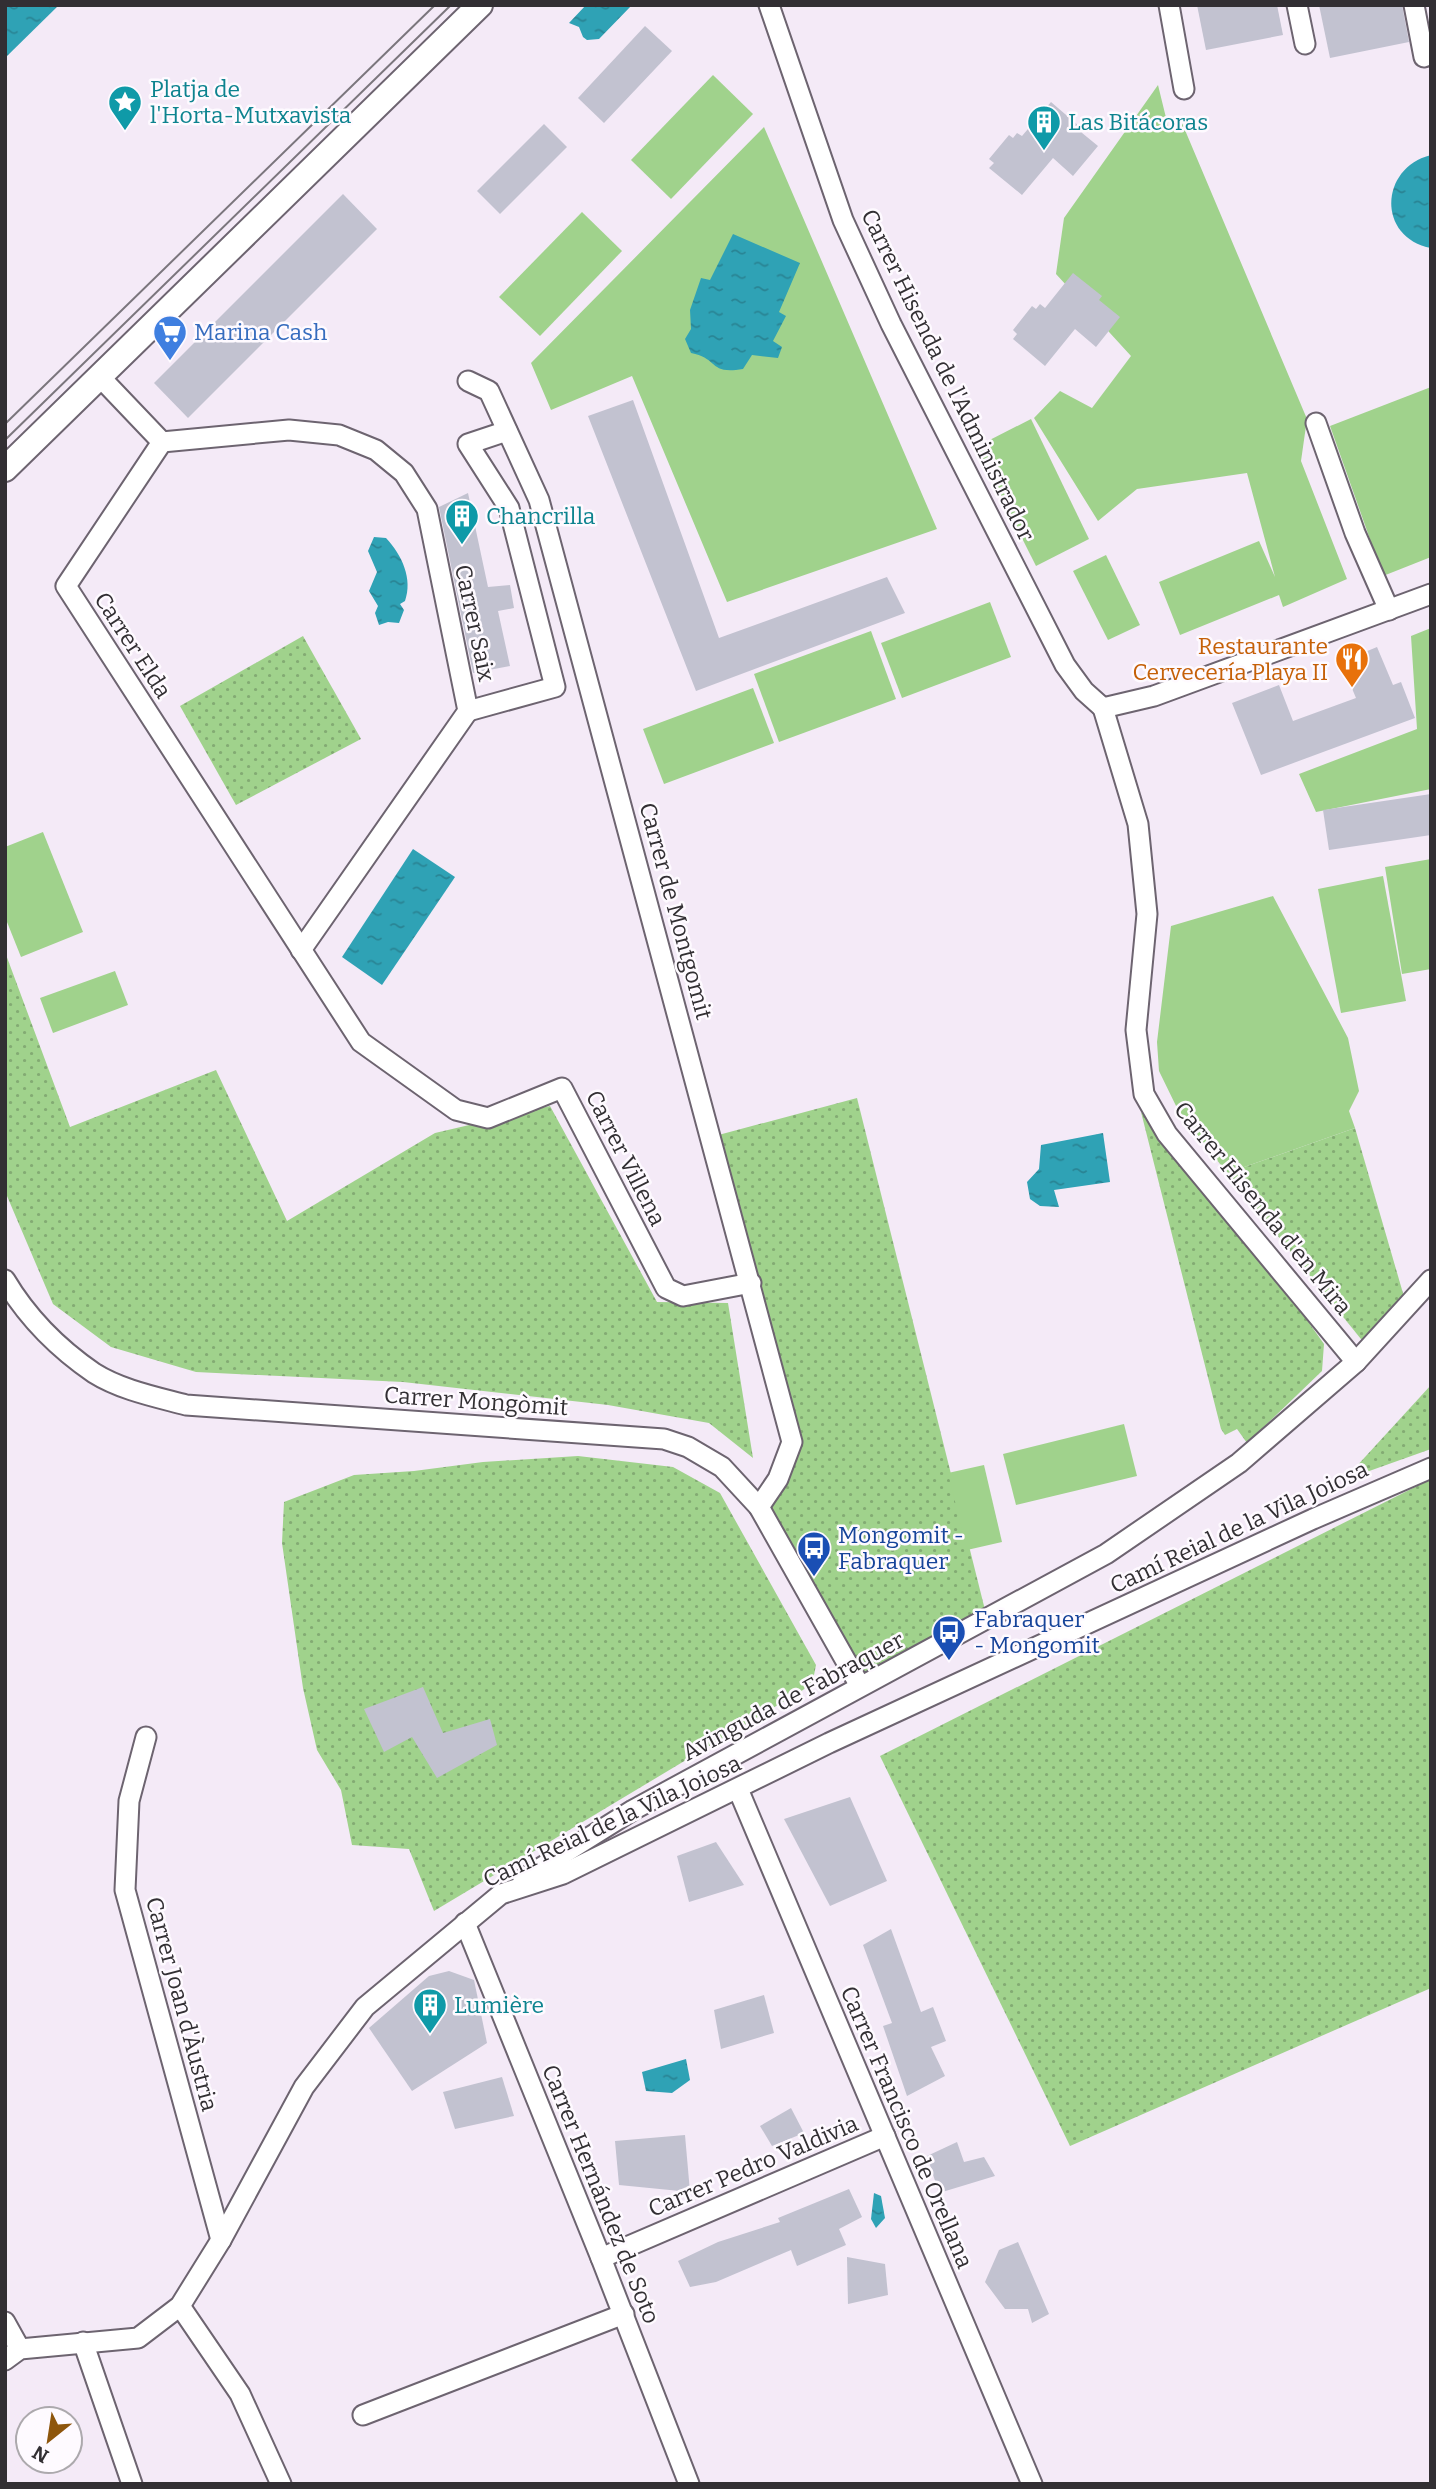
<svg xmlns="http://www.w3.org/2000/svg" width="1436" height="2489" font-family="Bitter,serif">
<defs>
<pattern id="grass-dots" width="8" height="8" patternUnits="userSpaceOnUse" patternTransform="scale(1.75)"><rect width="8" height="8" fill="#a0d28c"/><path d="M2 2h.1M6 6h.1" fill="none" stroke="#83ab73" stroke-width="1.8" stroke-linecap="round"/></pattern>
<pattern id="water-ripples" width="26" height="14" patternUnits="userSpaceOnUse" patternTransform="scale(1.75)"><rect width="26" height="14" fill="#2fa2b5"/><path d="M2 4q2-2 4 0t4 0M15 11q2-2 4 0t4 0" fill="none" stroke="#298494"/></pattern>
</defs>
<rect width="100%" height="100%" fill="#f4eaf7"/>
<g fill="url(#grass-dots)">
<path d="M303,636L361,739L236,805L180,706Z"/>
<path d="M5,952L70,1127L216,1070L287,1221L435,1133L550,1106L657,1302L728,1303L753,1458L709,1423L608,1405L403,1382L196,1372L111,1347L53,1304L7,1196Z"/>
<path d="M857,1098L987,1618L860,1686L759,1507L792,1442L711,1137Z"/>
<path d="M1141,1112L1302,1313L1324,1344L1322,1371L1247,1443L1237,1429L1225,1435L1221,1429Z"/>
<path d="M1355,1128L1407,1307L1369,1349L1227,1173Z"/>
<path d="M1431,1385V1449L1344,1480Z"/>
<path d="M578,1456L673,1467L720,1493L816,1665L813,1680L803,1690L434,1911L409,1849L352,1845L341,1790L317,1750L303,1688L282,1543L284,1502L354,1475L414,1471L483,1462Z"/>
<path d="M1431,1479V1988L1070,2146L880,1756Z"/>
</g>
<g fill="#a0d28c">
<path d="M713,75L753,114L671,199L631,160Z"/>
<path d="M1158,85L1169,130L1182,123L1307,419L1301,461L1347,579L1283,607L1279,595L1180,635L1159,582L1259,541L1275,577L1247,473L1137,489L1098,521L1034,418L1060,391L1092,408L1131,356L1056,274L1064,218Z"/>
<path d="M764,127L937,529L727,602L632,376L551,410L531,363Z"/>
<path d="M582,212L622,251L540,336L499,297Z"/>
<path d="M1431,387V557L1383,576L1330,426Z"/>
<path d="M1031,419L1089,539L1036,566L976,447Z"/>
<path d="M1106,555L1140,625L1108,640L1073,571Z"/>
<path d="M990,602L1011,657L902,698L881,643Z"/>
<path d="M1431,628V789L1316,812L1299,774L1417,729L1411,636Z"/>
<path d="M871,631L896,699L779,742L754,674Z"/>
<path d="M753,688L774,743L664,784L643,729Z"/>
<path d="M43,832L83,932L21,957L5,917V847Z"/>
<path d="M1431,859V969L1402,974L1385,867Z"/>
<path d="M1383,876L1406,1001L1341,1013L1318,889Z"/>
<path d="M1273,896L1348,1038L1359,1091L1349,1111L1355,1128L1227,1173L1178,1110L1159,1071L1157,1042L1171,926Z"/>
<path d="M115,971L128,1005L53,1033L40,998Z"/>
<path d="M1124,1424L1137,1476L1016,1505L1003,1454Z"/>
<path d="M984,1465L1002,1542L967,1550L948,1473Z"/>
</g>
<g fill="url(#water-ripples)">
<path d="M5,5H59L5,58Z"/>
<path d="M586,5H632L599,39L587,40L583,37L579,27L569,23Z"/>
<path d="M1431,155V248C1377,238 1379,168 1431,155Z"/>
<path d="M733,234L800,263L779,312L786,316L773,341L782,347L778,358L752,355L743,369C708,375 719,358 691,353L685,339L691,329L690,310L701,278L710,280Z"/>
<path d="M374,537L386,538C402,555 413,579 405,601L400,604L404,610L399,623L388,622L379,625L375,613L378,606L369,591L377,572L368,551Z"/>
<path d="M413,849L455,877L382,985L342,957Z"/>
<path d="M1103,1133L1110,1182L1054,1190L1059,1207L1040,1206L1030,1199L1027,1182L1039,1169L1041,1145Z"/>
<path d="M686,2059L690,2080L672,2093L646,2091L642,2072Z"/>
<path d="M874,2193L881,2196L885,2218L876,2228L871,2219Z"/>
</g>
<g fill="#c2c2d0">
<path d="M1197,5H1277L1283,35L1206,50Z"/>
<path d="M1319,5H1402L1409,42L1330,58Z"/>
<path d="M645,26L672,51L604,123L578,98Z"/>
<path d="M1051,102L1079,126L1076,128L1098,146L1073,176L1053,158L1022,195L989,168L994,163L989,159L1009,135L1013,138L1017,133L1022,136Z"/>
<path d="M544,124L567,147L500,214L477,191Z"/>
<path d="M343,194L377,229L188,418L154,383Z"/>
<path d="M1073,273L1102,296L1099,300L1120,317L1096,347L1075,329L1045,366L1013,339L1017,334L1013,330L1032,306L1036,309L1040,304L1045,308Z"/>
<path d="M633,400L719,638L887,577L905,613L696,691L588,416Z"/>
<path d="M468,493L488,587L510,585L514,608L498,611L510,666L473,673L439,507Z"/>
<path d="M1377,647L1393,685L1401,682L1415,718L1261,775L1232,703L1279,685L1293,721L1356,698L1341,662Z"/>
<path d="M1431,794V835L1329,850L1323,810Z"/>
<path d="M423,1687L443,1733L490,1719L497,1745L437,1778L412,1737L384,1752L364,1709Z"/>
<path d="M850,1797L887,1881L830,1906L784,1819Z"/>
<path d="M716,1842L744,1885L689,1902L677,1856Z"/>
<path d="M891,1929L921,2012L933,2007L946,2041L931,2047L945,2076L907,2096L883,2026L892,2023L863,1945Z"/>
<path d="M449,1971L474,1980L487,2043L412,2091L369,2028L429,1976Z"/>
<path d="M764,1995L774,2033L721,2049L714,2010Z"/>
<path d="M502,2077L514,2116L455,2129L443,2092Z"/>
<path d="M791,2108L804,2133L772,2146L760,2126Z"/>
<path d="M685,2135L690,2192L619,2185L615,2141Z"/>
<path d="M957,2142L964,2162L984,2157L995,2176L939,2193L927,2156Z"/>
<path d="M849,2189L862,2217L839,2229L846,2245L797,2266L791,2250L716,2282L690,2287L678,2261L718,2242L780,2222L778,2218Z"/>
<path d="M1018,2242L1049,2314L1032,2323L1028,2309H1005L985,2282L999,2250Z"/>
<path d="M847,2257L885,2264L888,2295L848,2304Z"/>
</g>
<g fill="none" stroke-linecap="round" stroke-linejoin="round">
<g stroke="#6d6470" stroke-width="23">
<g id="minor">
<path d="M769,5L843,220L891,324L1065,665L1084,691L1103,708"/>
<path d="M1169,5L1184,89"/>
<path d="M1297,5L1305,44"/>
<path d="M1414,5L1424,57"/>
<path d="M101,378L162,442L66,586L361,1042L456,1110L488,1118L562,1088L666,1288L683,1296L751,1283"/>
<path d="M468,381L489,391L539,500L792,1442L778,1479L759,1507"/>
<path d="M1316,423L1355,533L1389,610"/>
<path d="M162,442L289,430L339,435L376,450L404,473L427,509L468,711L301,950"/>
<path d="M1103,708L1138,824L1147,914L1136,1030L1144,1094L1167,1134L1356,1362"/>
<path d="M1103,708L1154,696L1431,594"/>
<path d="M468,711L555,687L509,508L468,444L507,431"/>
<path d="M5,1280C27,1317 59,1349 94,1373C121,1390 156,1397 186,1405L664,1439L688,1447L722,1467L759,1507L860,1686"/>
<path d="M146,1737L129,1801L125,1890L221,2240"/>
<path d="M738,1789L1032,2484"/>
<path d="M523,1879L633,1810L1106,1554L1239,1463L1356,1362L1431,1280"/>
<path d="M465,1923L601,2258L689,2484"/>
<path d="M601,2258L885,2136"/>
<path d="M180,2306L240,2394L281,2484"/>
<path d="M5,2322L20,2349"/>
<path d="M83,2342L132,2484"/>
<path d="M5,2360L20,2349L138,2338L180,2306L221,2240L304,2087L365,2007L501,1894L563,1874L829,1743L1313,1519L1431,1468"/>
<path d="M363,2415L624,2314"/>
</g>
</g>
<g stroke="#6d6470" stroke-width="28">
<path id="tertiary" d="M5,469L480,5"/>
</g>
<use href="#minor" stroke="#fff" stroke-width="19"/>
<use href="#tertiary" stroke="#fff" stroke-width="24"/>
<g stroke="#7b767d" stroke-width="2">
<path d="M5,424L435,5"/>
<path d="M5,440L451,5"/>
</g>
</g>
<defs>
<g id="sight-pin" transform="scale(1.75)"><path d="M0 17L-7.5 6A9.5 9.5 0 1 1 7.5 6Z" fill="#0f9aa8" stroke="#fefaff"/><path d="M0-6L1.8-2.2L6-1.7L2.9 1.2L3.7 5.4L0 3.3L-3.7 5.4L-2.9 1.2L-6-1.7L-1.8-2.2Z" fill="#fff"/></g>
<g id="building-pin" transform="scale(1.75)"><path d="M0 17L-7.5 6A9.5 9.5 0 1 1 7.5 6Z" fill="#0f9aa8" stroke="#fefaff"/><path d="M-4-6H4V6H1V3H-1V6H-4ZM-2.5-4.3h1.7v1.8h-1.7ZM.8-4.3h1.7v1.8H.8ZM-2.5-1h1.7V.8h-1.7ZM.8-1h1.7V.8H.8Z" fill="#fff"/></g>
<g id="supermarket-pin" transform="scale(1.75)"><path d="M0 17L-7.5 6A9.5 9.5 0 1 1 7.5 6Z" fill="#3f7fe0" stroke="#fefaff"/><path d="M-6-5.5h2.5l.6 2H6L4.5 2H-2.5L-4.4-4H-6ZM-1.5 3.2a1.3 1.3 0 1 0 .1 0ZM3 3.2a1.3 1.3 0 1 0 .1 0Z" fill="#fff"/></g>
<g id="restaurant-pin" transform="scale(1.75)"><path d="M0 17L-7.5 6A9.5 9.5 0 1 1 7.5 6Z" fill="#e8710a" stroke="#fefaff"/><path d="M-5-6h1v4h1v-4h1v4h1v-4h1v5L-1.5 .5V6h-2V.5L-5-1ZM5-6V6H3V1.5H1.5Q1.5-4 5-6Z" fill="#fff"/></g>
<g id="bus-pin" transform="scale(1.75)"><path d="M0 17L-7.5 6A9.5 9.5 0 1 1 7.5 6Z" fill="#1a4fb4" stroke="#fefaff"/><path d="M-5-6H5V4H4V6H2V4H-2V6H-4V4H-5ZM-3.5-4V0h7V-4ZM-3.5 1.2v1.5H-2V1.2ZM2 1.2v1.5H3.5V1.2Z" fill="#fff"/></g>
</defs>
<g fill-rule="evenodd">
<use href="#sight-pin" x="125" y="102"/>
<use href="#building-pin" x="1044" y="122"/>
<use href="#supermarket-pin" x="170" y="332"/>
<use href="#building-pin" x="462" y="516"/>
<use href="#restaurant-pin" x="1352" y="659"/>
<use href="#bus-pin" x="814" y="1548"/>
<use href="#bus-pin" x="949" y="1632"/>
<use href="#building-pin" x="430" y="2005"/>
</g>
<g text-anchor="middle" stroke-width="5" stroke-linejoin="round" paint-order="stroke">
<g font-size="23" fill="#0d838f" stroke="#fefaff" text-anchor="start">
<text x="150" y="97">Platja de<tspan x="150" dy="26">l'Horta-Mutxavista</tspan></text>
<text x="1068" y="130">Las Bitácoras</text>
<text x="486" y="524">Chancrilla</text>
<text x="454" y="2013">Lumière</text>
</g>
<g font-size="23" fill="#366cbe" stroke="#fefaff" text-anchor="start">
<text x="194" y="340">Marina Cash</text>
</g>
<g font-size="23" fill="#322f33" stroke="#fefaff">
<text transform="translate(948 375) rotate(64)" y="8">Carrer Hisenda de l'Administrador</text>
<text transform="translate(475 623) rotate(78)" y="8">Carrer Saix</text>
<text transform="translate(133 645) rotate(57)" y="8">Carrer Elda</text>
<text transform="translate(676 911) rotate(75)" y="8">Carrer de Montgomit</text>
<text transform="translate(626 1158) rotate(63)" y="8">Carrer Villena</text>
<text transform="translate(1263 1208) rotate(51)" y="8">Carrer Hisenda d'en Mira</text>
<text transform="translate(476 1401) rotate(4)" y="8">Carrer Mongòmit</text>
<text transform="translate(1239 1527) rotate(-25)" y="8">Camí Reial de la Vila Joiosa</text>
<text transform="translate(793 1696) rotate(-28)" y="8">Avinguda de Fabraquer</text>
<text transform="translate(612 1821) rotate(-25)" y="8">Camí Reial de la Vila Joiosa</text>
<text transform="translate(182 2004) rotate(75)" y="8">Carrer Joan d'Àustria</text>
<text transform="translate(907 2127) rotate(67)" y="8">Carrer Francisco de Orellana</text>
<text transform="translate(753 2166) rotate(-23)" y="8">Carrer Pedro Valdivia</text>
<text transform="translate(601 2194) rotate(68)" y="8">Carrer Hernández de Soto</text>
</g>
<g font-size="23" fill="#c56008" stroke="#fefaff" text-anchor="end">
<text x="1328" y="654">Restaurante<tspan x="1328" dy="26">Cervecería Playa II</tspan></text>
</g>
<g font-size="23" fill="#164399" stroke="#fefaff" text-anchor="start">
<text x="838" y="1543">Mongomit -<tspan x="838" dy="26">Fabraquer</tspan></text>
<text x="974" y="1627">Fabraquer<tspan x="974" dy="26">- Mongomit</tspan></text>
</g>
</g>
<rect width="1436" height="2489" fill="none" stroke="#322f33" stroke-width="14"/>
<g transform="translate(49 2440) rotate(210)"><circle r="33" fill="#fefaff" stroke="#aca9ad" stroke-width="2"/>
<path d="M0-5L12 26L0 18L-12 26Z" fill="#8e560d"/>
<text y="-10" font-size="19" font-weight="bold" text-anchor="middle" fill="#322f33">N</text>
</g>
</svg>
